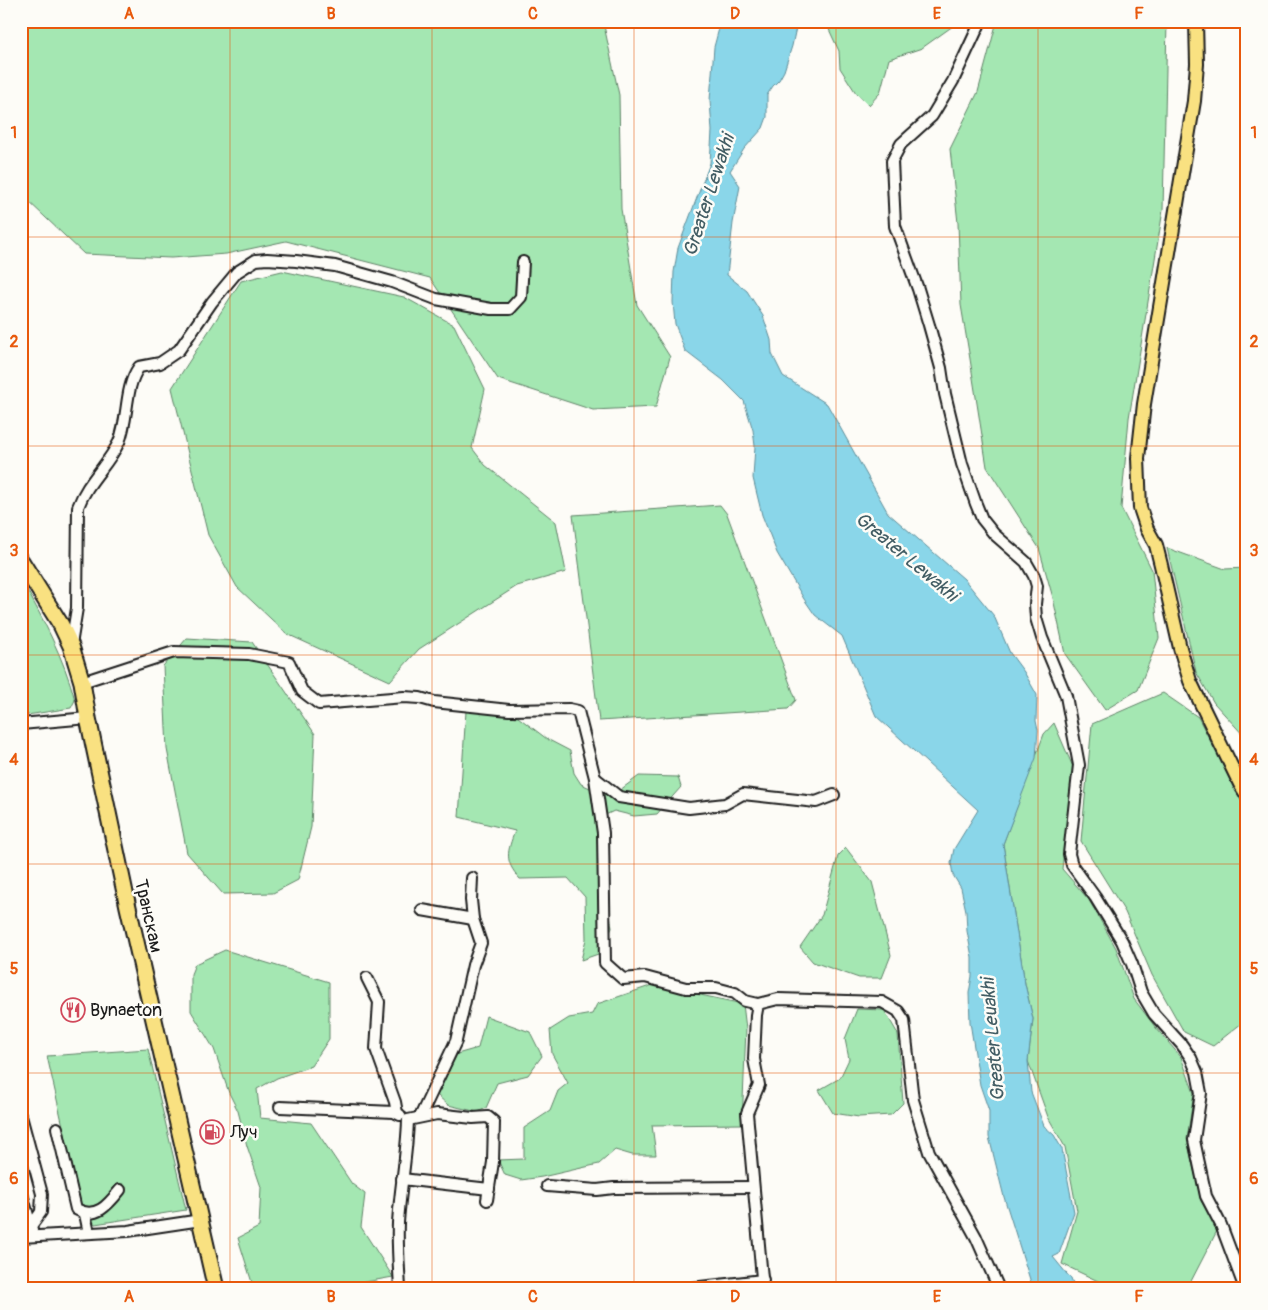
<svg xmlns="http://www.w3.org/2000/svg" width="1268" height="1310" font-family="Pangolin,sans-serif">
<rect width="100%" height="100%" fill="#fdfcf7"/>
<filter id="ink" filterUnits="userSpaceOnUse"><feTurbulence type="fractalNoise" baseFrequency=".02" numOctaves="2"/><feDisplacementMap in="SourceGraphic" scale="10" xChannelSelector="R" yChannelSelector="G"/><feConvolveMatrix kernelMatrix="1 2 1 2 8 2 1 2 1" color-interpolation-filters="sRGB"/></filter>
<g filter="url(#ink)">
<g fill="#a4e7b2" stroke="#608267">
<path d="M21,21H603L619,95L621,209L637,305L670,357L656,407L593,410L498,379L430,278L286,241L226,254L171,258L84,254L26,199L21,183Z"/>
<path d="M796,21H960L922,48L889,59L880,93L869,105L856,93L840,68L839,51L827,25L797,23Z"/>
<path d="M997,21H1167L1163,210L1129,418L1121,508L1152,570L1159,638L1138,690L1105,710L1065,654L1053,598L1039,548L987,467L970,359L961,305L958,223L950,149L978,92Z"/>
<path d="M282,271L404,297L454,325L485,389L472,448L485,465L556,522L566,572L517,586L419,649L390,681L287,634L237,587L208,535L172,388L241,281Z"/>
<path d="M720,505L727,514L796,700L788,709L599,721L573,515Z"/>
<path d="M1167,548L1225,569L1247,568L1246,738L1214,703L1196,672Z"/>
<path d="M21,579C42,617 64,658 75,700L71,708L21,716Z"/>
<path d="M187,638L252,642L315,734L311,827L298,880L273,893L223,894L187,853L167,749L163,666Z"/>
<path d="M1163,693L1198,717L1247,812V1019L1213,1046L1184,1032L1152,975L1125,912L1081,841L1092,724Z"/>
<path d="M466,711L518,717L547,739L570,751L574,773L581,784L597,791L620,790L639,776L678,777L681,787L657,814L634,816L614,811L599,818V847L612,928L601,953L581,960L586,939L585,897L568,878L520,879C504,861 507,852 515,831L459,817Z"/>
<path d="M1054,723L1073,767L1062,869L1089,900L1116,948L1134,999L1156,1028L1181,1057L1194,1093L1187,1139L1201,1201L1218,1229L1187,1289H1115L1062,1264L1077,1211L1065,1147L1048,1117L1028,1061L1033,1019L1025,984L1003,844L1044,734Z"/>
<path d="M846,848L872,882L891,955L882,978H859L813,962L800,947L822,915L838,856Z"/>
<path d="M225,950L329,982V1039L311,1066L277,1078L257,1089L260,1118L311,1123L352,1184L365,1194L361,1227L393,1277L326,1289H254L238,1238L259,1227L261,1187L247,1146L238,1111L229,1093L214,1049L191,1011V974L195,964Z"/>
<path d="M653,985L743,1004L746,1029L742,1124L652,1125L656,1155H632L615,1150L599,1164L542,1177L521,1180L505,1175L498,1160L524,1159V1128L550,1111L558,1091L568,1083L552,1054L550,1030L569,1018L592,1014L597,1004Z"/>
<path d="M857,1009L884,1010L898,1034L903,1103L891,1115L859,1117L833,1113L819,1090L840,1078L849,1059L845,1039Z"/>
<path d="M486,1016L530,1032L542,1056L528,1075L497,1083L486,1108L478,1112L448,1105L437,1095L457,1054L478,1048Z"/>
<path d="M148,1049L186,1210L95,1224L81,1205L47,1056Z"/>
</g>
<path fill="#8ad6e9" stroke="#5e8c97" d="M721,21H796L797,23L792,46L784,71L779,80L773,86L767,95V117L763,128L744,149L730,171L740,186L733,223L727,275L747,291L763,316L771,340L772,354L783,376L827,404L888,513L964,579L994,616L1010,653L1024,672L1037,695L1036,721L1038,730L1036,758L1003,844L1025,984L1033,1019L1028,1061L1031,1092L1044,1126L1054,1135L1062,1149L1074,1212L1059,1254L1053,1257L1071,1279L1075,1289H1033L1004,1197L989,1137V1111L980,1085L970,1022L969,993L972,976V957L967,931L966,911L961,888L953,875L951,863L954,849L978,810L876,716L842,636L815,615L804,599L777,553L762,515L753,478L755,446L753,430L744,401L723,380L685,351L675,324L673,302L674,272L678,248L710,163L712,131L710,100L714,47Z"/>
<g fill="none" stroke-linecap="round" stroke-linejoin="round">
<g stroke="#1c1c1c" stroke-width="14">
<g id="minor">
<path d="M981,21L953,81L932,116L901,144L892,161L895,226L918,289L929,325L941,368L945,394L962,464L976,504L982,519L994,534L1026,562L1034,576L1037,586L1035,604L1036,618L1042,638L1066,696L1079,765L1069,854L1072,865L1095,897L1122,941L1132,964L1141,992L1154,1014L1182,1045L1191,1058L1197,1072L1201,1093L1194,1140L1206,1196L1221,1225L1245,1289"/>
<path d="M71,645L77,608L78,507C87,482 108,465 119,442C129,418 124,388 139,367L160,363L179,350L212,302L237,272L256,260L267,259L296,261L335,266L392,282L436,299L491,309H510L521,297L523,262"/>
<path d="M82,682L174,652L249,654L289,662L302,691L319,704L404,697L420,698L434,702L509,710L569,709L578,711L595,778L619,797L689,808L725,804L743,794L816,802L834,795"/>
<path d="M21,724L88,718"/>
<path d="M595,778L603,833L605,963L623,979L645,977L686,988H716L735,993L745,1001L758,1004"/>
<path d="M422,910L473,919"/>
<path d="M367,978L379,1002L376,1049L395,1102L397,1113"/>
<path d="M280,1107L394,1112L400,1115"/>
<path d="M21,1116L42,1194L41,1212L31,1226"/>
<path d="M420,1117L456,1041L473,965L481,943L473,919L471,900L472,878"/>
<path d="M57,1128L76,1209C96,1220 108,1205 120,1190"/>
<path d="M402,1179L489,1189"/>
<path d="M547,1186L597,1190L614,1188L753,1187"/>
<path d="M21,1190L32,1230"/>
<path d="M85,1214L89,1233"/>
<path d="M21,1237L128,1231L201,1220"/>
<path d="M400,1289C399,1267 397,1245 398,1223C400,1189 407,1155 408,1120L437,1114L473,1118L488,1117L494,1122L493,1162L487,1200"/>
<path d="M682,1289L763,1280"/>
<path d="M763,1289L747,1113L759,1085L754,1059L756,1015L758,1004L778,999L882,1002L898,1011L904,1020L913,1100L929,1152L976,1237L999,1289"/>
</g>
</g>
<g stroke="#1c1c1c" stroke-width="16">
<path id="major" d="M1196,21L1197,64L1194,101L1144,404L1138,458L1140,508L1147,529L1156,545L1161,565L1180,648L1190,681L1240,784L1247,795"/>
</g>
<g stroke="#1c1c1c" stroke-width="19">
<path id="highway" d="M21,561L61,625L71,646L82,682L88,718L128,907L216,1289"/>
</g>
<use href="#minor" stroke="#fdfcf7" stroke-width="10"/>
<use href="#major" stroke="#f9e181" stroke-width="12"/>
<use href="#highway" stroke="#f9e181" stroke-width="15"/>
</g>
</g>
<path fill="none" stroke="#e8590c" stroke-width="1" stroke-opacity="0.55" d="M230,21V1289M432,21V1289M634,21V1289M836,21V1289M1038,21V1289M21,237H1247M21,446H1247M21,655H1247M21,864H1247M21,1073H1247"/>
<defs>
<g id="restaurant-ring" transform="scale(1.25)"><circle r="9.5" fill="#fdfcf7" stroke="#d1495b" stroke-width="1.5"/><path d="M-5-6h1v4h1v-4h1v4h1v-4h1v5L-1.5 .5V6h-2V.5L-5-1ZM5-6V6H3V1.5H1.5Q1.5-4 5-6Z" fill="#d1495b"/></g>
<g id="fuel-ring" transform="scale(1.25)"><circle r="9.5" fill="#fdfcf7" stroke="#d1495b" stroke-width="1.5"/><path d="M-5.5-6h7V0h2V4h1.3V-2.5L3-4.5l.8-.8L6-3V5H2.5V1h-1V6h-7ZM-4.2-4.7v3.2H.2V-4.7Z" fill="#d1495b"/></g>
</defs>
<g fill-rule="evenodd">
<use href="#restaurant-ring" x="73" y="1010"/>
<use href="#fuel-ring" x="212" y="1132"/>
</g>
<g text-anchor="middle" stroke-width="5" stroke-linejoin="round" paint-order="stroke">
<g font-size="18" fill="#1c1c1c" stroke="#fdfcf7">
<text transform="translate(149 916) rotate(77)" y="6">Транскам</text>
</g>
<g font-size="18" fill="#1c1c1c" stroke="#fdfcf7" text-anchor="start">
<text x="90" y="1016">Bynaeton</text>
<text x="230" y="1138">Луч</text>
</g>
<g font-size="19" font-style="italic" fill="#425d64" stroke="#fdfcf7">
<text transform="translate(708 195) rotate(-72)" y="7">Greater Lewakhi</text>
<text transform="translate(907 556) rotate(40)" y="7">Greater Lewakhi</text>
<text transform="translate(992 1040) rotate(-95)" y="7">Greater Leuakhi</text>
</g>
</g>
<rect width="1268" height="1310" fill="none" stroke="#fdfcf7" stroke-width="55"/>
<rect x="28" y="28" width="1212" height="1254" fill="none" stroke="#e8590c" stroke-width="2"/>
<g font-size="16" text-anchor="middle" font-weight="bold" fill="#e8590c">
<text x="129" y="19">A</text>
<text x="331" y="19">B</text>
<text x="533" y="19">C</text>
<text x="735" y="19">D</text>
<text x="937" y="19">E</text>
<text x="1139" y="19">F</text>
<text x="14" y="138">1</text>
<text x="1254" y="138">1</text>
<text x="14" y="347">2</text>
<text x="1254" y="347">2</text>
<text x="14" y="556">3</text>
<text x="1254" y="556">3</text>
<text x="14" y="765">4</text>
<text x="1254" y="765">4</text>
<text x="14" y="974">5</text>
<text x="1254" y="974">5</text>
<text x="14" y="1184">6</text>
<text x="1254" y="1184">6</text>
<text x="129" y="1302">A</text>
<text x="331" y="1302">B</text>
<text x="533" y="1302">C</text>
<text x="735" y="1302">D</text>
<text x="937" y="1302">E</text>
<text x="1139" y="1302">F</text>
</g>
</svg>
